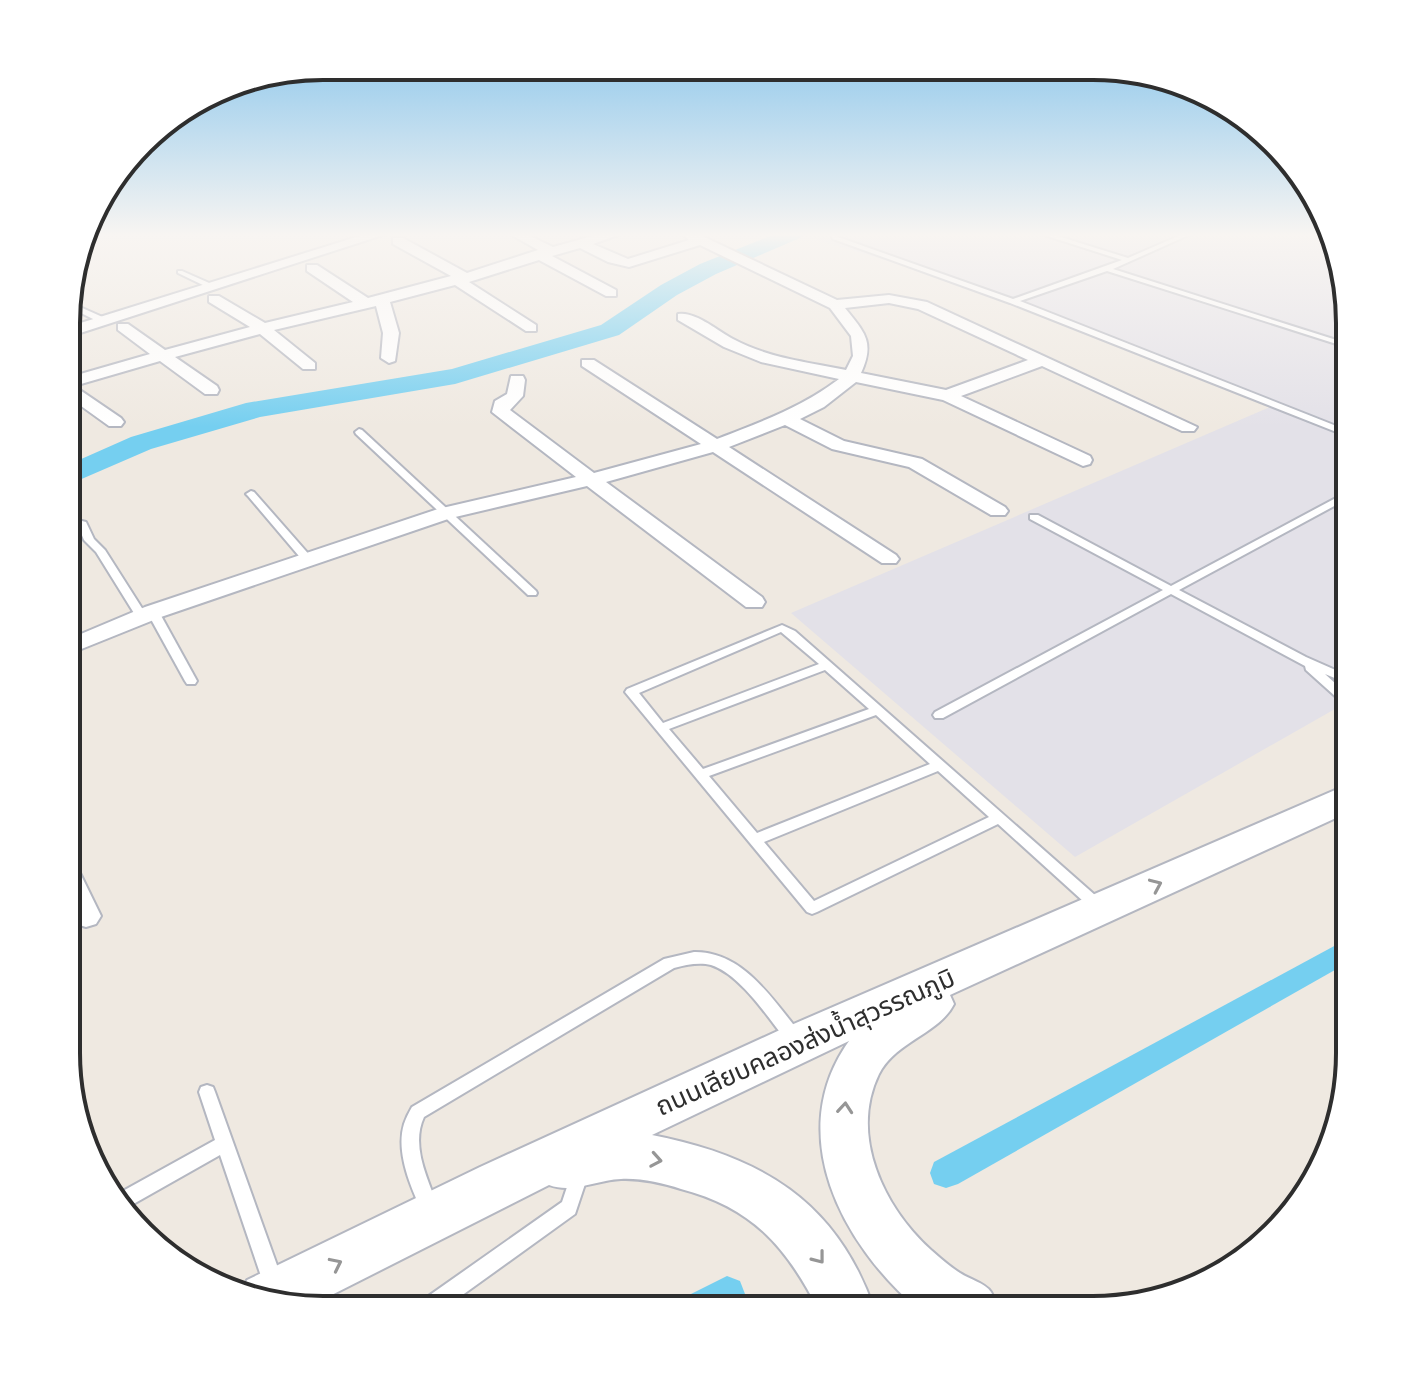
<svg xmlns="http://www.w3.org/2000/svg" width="1416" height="1376" font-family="Overpass,'Noto Sans Thai',sans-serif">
<rect width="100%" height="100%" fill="#efe9e1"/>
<path fill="#e3e1e8" d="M818,234H1333L1349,307V701L1075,857L791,613L1270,407L1030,310L916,269L807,237Z"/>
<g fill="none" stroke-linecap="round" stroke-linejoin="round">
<g fill="#75cff0" fill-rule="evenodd">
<path d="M1349,938V962L958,1184L946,1188L934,1184L930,1173L934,1162Z"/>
<path d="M727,1276L740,1281L745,1294L740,1307L734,1309H682L687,1296Z"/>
</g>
<path fill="#75cff0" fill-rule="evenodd" d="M775,234H803L800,238L716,274L677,295L619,335L455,384L260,417L151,449L70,484V464L131,437L246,403L452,369L601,325L661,285L700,264Z"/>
<g stroke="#b4b7c1" stroke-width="4">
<g id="service">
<path d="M830,234H836L838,237L1013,299L1122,260L1041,234H1051L1128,258L1183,234H1191L1113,269L1349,344V348L1107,271L1020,301L1349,431V437L1010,303L833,239Z"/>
<path d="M178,271H182L216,286L209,288L178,273Z"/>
<path d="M71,303L107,319L108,321L101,323L71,308Z"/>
<path d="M359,429L362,430L536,591L537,593L536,595H528L356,434L355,432Z"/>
<path d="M251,491L254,492L312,558L313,560L312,562H304L248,496L246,494Z"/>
<path d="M1349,491V498L1179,590L1306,657L1349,676V684L1325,674L1349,696V706L1345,705L1306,670L1305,666L1171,594L943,718H935L933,715L935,712L1163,590L1030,519V515H1038L1171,586Z"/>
<path d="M82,521L86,522L94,539L105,550L147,616L145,618H137L96,552L84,540L77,524Z"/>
<path d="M153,609L159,612L197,681L195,684H187L185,681L147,612Z"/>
<path d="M782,625L795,631L1104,903L1106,907L1104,911L1099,913L1094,911L998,824L817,912L812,914L807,912L625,692L627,689ZM781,632L819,664L663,723L639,693ZM825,670L869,709L703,769L669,729ZM876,715L930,764L757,833L709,776ZM938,771L989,817L814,901L764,842Z"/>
<path d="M694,952C744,951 773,1001 802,1035L804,1040L802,1045L796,1047L790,1045C770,1021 742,975 711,965C699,962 685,965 674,968L424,1117C410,1147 429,1181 439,1210L436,1216L430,1219L424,1216C412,1190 395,1153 404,1124C406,1118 409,1112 412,1107L664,959Z"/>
<path d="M207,1085L213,1087L215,1092L283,1282L280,1289L273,1292L266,1289L263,1282L220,1155L121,1211L112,1197L215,1140L199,1092L201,1087Z"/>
<path d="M580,1164L586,1166L589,1172L575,1214L443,1309H417L420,1302L562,1202L574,1166Z"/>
</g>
</g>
<g stroke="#b4b7c1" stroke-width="4">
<g id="minor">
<path d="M366,234H386L71,336V326Z"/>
<path d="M510,234H526L553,247L600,234H621L593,244L628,259L689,240L682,234H698L837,300L889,295L927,302L1197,427L1194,431H1182L1042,366L961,396L1090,456L1092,460L1090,464L1083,466L943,400L856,382L824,407L800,419L844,441L922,459L1005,507L1008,511L1005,515H991L909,467L832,449L785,425L729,447L896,555L899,559L896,563H882L713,452L606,482L762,597L765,602L762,607H746L587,486L451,518L161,617L69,654V639L145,607L438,509L576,477L492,412L495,401L507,394L511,376H523L525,380L523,396L510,410L594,473L701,444L582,366V360H594L717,439C761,422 802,407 839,379L761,362L724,347L678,320V314C695,311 718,331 733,339C768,358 808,362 846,370L853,356L851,336L830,308L700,245L629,267L608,262L580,248L552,256L616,290V296H606L539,260L469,282L536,325V331H526L455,285L390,302L399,333L395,361L389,363L381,358L383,333L376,306L274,330L315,363V369H303L260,334L175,357L217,386L219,390L217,394H205L160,361L74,386L121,418L124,422L121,426H109L70,398V377L150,354L118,330V324H128L165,350L250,327L209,302V296H219L265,323L353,302L307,271V265H317L368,298L451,276L393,244V238H403L467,273L538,250ZM889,303L918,309L1028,360L946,390L861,373C875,342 865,333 845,308Z"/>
<path d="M68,866L78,869L101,916L96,924L86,927L76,924C66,905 67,887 68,866Z"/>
</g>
</g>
<g stroke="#b4b7c1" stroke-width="4">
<path id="secondary" d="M1349,784V812L950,995L954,1004C939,1034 896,1041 879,1074C849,1136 884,1207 931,1250C940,1258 950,1267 960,1273C969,1279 985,1283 991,1292C994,1297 996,1304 997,1309H918C842,1244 783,1134 849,1041L652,1135C760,1156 837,1201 874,1309H818C786,1246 751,1207 681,1189C662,1183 641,1178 621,1179C596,1180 573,1194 549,1185L304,1309L242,1292L247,1280L480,1167L782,1029Z"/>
</g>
<use href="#service" fill="#fff" fill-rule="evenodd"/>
<use href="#minor" fill="#fff" fill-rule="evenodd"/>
<use href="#secondary" fill="#fff" fill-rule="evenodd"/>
</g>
<defs><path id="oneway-chevron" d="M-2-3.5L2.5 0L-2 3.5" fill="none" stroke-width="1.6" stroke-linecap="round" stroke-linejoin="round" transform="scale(2)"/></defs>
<g stroke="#969696">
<use href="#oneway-chevron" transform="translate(1156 885) rotate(-24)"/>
<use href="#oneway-chevron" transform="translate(845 1108) rotate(-85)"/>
<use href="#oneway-chevron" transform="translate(656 1160) rotate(10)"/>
<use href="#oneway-chevron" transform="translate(819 1258) rotate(52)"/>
<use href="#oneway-chevron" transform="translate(336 1264) rotate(-26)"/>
</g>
<linearGradient id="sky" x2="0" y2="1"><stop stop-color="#7abfeb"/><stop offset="0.55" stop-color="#f8f5f2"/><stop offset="1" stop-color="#f8f5f2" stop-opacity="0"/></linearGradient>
<rect width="1416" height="427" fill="url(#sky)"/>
<g text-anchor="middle" stroke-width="6" stroke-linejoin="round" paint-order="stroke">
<g font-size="26" fill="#2e2e2e" stroke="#fff">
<text transform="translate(805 1042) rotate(-24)" y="9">ถนนเลียบคลองส่งน้ำสุวรรณภูมิ</text>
</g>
</g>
<path d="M0 0H1416V1376H0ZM323 80H1093A243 243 0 0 1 1336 323V1053A243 243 0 0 1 1093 1296H323A243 243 0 0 1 80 1053V323A243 243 0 0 1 323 80Z" fill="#fff" fill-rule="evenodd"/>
<path fill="none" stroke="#2e2e2e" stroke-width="4" d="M323 80H1093A243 243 0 0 1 1336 323V1053A243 243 0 0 1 1093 1296H323A243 243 0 0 1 80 1053V323A243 243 0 0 1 323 80Z"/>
</svg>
